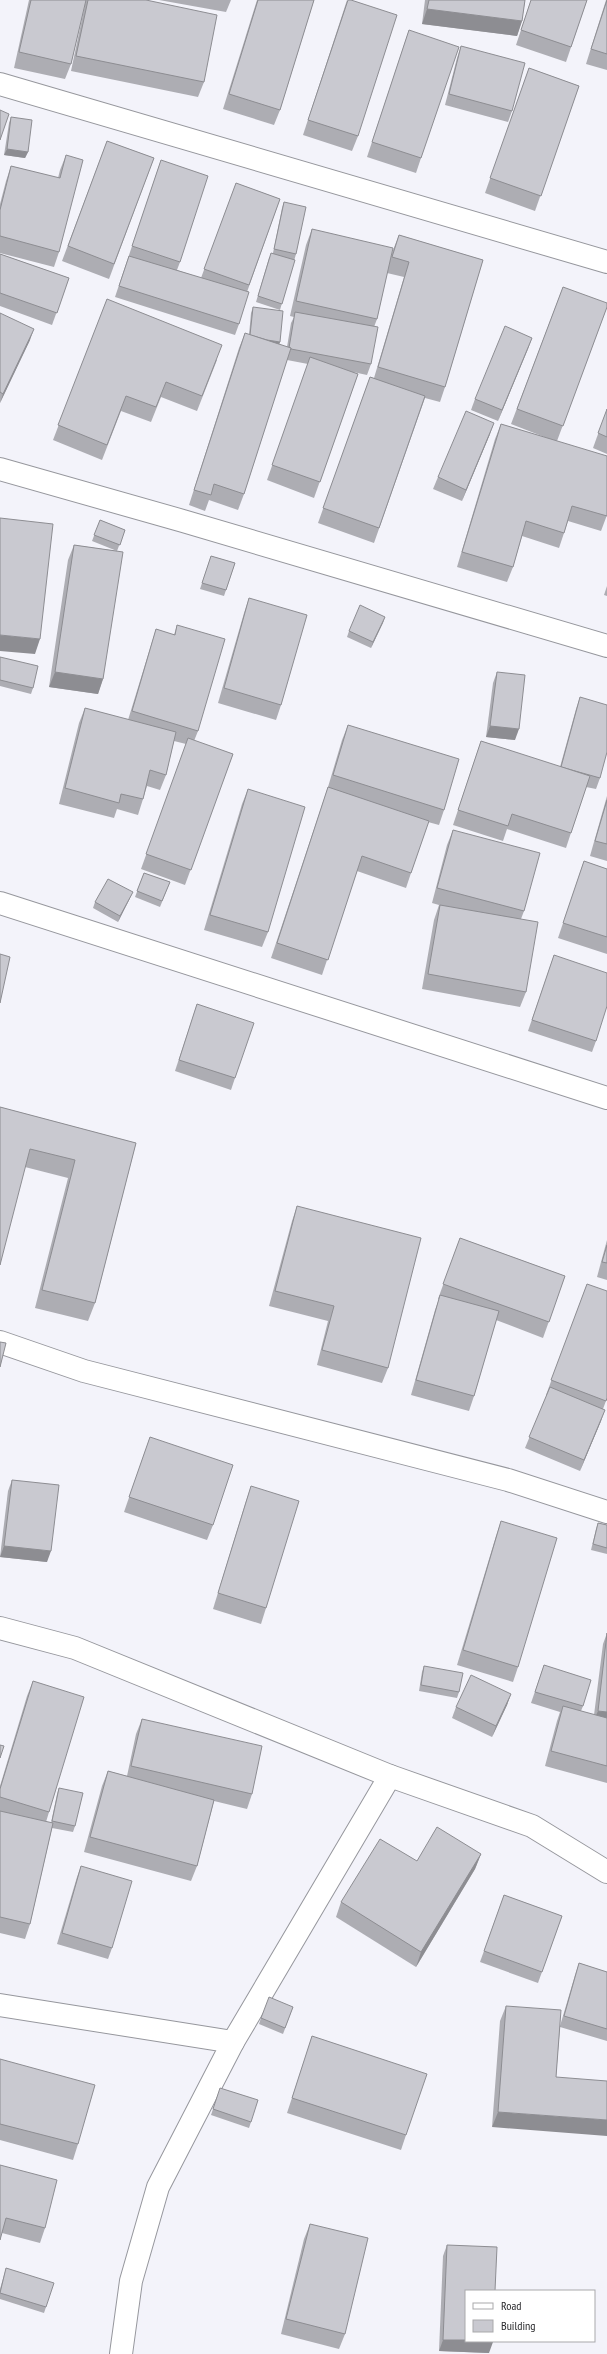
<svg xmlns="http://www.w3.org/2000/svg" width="607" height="2354" font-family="'PT Sans Narrow',sans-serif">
<rect width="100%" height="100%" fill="#f3f3fa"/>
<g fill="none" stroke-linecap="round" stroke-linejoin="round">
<g stroke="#96979d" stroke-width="24">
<g id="minor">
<path d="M0,84L607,262"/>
<path d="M0,469L183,521L607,646"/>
<path d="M0,903L607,1098"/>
<path d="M0,1342L84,1371L508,1480L607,1512"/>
<path d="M0,1628L75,1648L390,1776L532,1826L607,1872"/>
<path d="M0,2005L233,2042"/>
<path d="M121,2354L131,2281L158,2187L233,2042L390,1776"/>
</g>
</g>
<use href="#minor" stroke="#fff" stroke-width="22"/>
</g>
<g fill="#adadb3">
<path d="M29,0H86L71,64L65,79L14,68Z"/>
<path d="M86,0H146L204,82L198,97L71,71Z"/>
<path d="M159,0H231L226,12Z"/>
<path d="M257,0H314L280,110L274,125L223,109Z"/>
<path d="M347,0L358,136L352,151L303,135Z"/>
<path d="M425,0H525L522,21L517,36L422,24Z"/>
<path d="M531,0H587L566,62L516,45Z"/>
<path d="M606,0H607V70L586,64Z"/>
<path d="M409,30L421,158L416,173L367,157Z"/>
<path d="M461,46L512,111L508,122L445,105L457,58Z"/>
<path d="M529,68L579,86L535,211L485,193Z"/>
<path d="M11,117L28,152L25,158L4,155L9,123Z"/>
<path d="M107,141L154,158L109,279L62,261Z"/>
<path d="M66,155L59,252L54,267L0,253V204L6,181L11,166L58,178L60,170Z"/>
<path d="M161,160L180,262L177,270L201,278L236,183L280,199L247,292L239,324L235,335L115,297L125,267Z"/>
<path d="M284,202L296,254L280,310L256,302L269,258L273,253L282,208Z"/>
<path d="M312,229L389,263L393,250L399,235L483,260L445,387L440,402L425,398L374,543L318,523L370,377L374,378L404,277L387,273L377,319L374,327L371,364L367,375L353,372L358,374L314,498L267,480L308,364L287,360L244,494L238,510L209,500L205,511L189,505L239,348L245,333L249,335L251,313L253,307L279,344L287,347L291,323L294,317L290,316L306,245Z"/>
<path d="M0,254L69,278L52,325L0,306Z"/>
<path d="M563,287L607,307L557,441L607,515L601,531L568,521L559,548L522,536L513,567L507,582L457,567L495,439L501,424L547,438L511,424Z"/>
<path d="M107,299L217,360L197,411L161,397L151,422L121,411L102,460L53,440Z"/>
<path d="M0,313L30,340L0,403Z"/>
<path d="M532,338L498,421L471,410L475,399Z"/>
<path d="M607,409V454L593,448Z"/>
<path d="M490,434L462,501L433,489L438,477Z"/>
<path d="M100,520L125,530L117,551L103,679L98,694L49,687L68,560L74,545L117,551L92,541Z"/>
<path d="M211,556L235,563L224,596L200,589Z"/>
<path d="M607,586V596L604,595Z"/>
<path d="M249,598L281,705L276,720L218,703L244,613Z"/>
<path d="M385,617L371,648L347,637L349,631Z"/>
<path d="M177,625L198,731L194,741L233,754L185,885L141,869L186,744L174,741L166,775L160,790L147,786L143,799L138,815L117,809L114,818L59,804L79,723L85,708L128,720L151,645L156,629L174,635Z"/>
<path d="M0,657L33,688L31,694L0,686Z"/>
<path d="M497,672L515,740L486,737L493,683Z"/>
<path d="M580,697L600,778L596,789L586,787L566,848L507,829L503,841L453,825L481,741L560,767L576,709Z"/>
<path d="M348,725L444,810L439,825L428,822L406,888L357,871L322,975L271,958L328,787L342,740Z"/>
<path d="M248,789L268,932L262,947L204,930L242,804Z"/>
<path d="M607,796V861L590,856Z"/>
<path d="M453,830L524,911L521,919L526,992L520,1007L422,989L434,920L439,905L432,903L447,845Z"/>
<path d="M584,861L607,869V954L558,938Z"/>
<path d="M144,873L170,882L160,907L135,897Z"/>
<path d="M130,898L118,922L93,908L95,902Z"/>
<path d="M554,955L596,1041L592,1052L528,1031Z"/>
<path d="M197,1004L235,1078L231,1090L175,1071Z"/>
<path d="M0,1107L136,1143L95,1303L88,1321L35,1308L68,1178L25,1167Z"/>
<path d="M297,1206L388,1368L382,1383L317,1365L328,1321L269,1306L292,1221Z"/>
<path d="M460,1238L565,1276L543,1338L496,1320L474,1396L469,1411L411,1395L435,1310L439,1299H438Z"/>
<path d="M607,1240V1280L597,1277Z"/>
<path d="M587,1284L607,1398L603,1409L601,1421L580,1471L525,1448L547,1395H546Z"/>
<path d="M150,1437L213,1525L207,1540L124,1512Z"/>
<path d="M12,1480L47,1562L0,1557L8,1491Z"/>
<path d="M251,1486L266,1608L261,1624L213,1609L246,1501Z"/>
<path d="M501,1521L518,1667L513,1682L457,1665L496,1536Z"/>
<path d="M598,1523L607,1525V1554L591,1550L596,1529Z"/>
<path d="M607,1633V1783L545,1766L557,1721L560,1712L531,1703L544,1665L583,1706L581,1711L594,1715L603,1644Z"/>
<path d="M424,1666L459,1692L457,1698L419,1691L422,1672Z"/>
<path d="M33,1681L49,1812L46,1822L51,1823L57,1794L59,1788L75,1826L73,1832L52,1828L30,1924L25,1939L0,1933V1786L27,1696Z"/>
<path d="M511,1694L507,1705L492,1737L452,1718L456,1707Z"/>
<path d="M142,1719L252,1794L247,1809L214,1801L197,1866L191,1881L84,1852L102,1786L108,1771L127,1776L136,1734Z"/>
<path d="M481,1854L475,1869L416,1967L336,1917L341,1902L417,1861Z"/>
<path d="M81,1866L112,1948L108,1959L57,1944L77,1877Z"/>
<path d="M504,1895L562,1916L538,1983L480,1962Z"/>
<path d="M579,1963L607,1972V2041L560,2027L556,2077L492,2127L500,2021L506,2006L560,2026L575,1975Z"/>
<path d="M293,2007L283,2034L259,2024L261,2018Z"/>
<path d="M312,2036L406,2135L401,2150L287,2113L307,2052Z"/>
<path d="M0,2059L78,2144L73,2160L0,2140Z"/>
<path d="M218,2094L251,2122L249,2128L211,2115Z"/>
<path d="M0,2165L45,2228L40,2243L2,2233Z"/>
<path d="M310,2224L345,2334L339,2349L281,2334L304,2239Z"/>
<path d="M447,2245L489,2353L439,2351L443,2256Z"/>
<path d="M6,2268L46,2307L44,2313L0,2299V2289Z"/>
</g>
<g fill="#8d8d92">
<path d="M427,9L522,21L517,36L422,24Z"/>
<path d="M7,149L28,152L25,158L4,155Z"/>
<path d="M34,329L30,340L0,403L3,394Z"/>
<path d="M250,338L280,342L278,348Z"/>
<path d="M532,338L528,349L498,421L502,410Z"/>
<path d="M494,423L490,434L462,501L466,490Z"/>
<path d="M385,617L383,623L371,648L373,642Z"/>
<path d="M0,635L40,639L35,654L0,651Z"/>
<path d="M55,672L103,679L98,694L49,687Z"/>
<path d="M490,726L519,729L515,740L486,737Z"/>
<path d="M133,892L118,922L120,916Z"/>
<path d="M605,1410L601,1421L580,1471L584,1460Z"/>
<path d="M4,1546L51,1551L47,1562L0,1557Z"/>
<path d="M511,1694L507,1705L492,1737L496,1726Z"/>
<path d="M598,1711L607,1712V1724L593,1722Z"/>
<path d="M481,1854L475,1869L416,1967L421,1952Z"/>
<path d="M498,2112L607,2120V2136L492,2127Z"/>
<path d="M443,2340H466V2341L493,2342L489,2353L439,2351Z"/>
</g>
<g fill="#c9c9d0" stroke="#8d8d92">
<path d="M31,0H86L71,64L19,52Z"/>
<path d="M88,0H146L217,15L204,82L76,56Z"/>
<path d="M258,0H314L280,110L229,94Z"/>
<path d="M348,0H351L397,15L358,136L308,120Z"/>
<path d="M429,0H525L522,21L427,9Z"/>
<path d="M531,0H587L571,47L521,30Z"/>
<path d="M607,0V54L591,49Z"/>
<path d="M409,30L459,47L421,158L372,142Z"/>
<path d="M461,46L525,63L512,111L449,94Z"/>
<path d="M529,68L579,86L541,196L490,178Z"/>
<path d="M0,110L9,114L0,140Z"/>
<path d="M11,117L32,120L28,152L7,149Z"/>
<path d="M107,141L154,158L114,264L68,246Z"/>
<path d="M66,155L83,160L59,252L0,236V210L11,166L60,178Z"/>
<path d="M161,160L208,176L180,262L132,246Z"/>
<path d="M236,183L280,199L249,285L204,269Z"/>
<path d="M284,202L306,207L296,254L274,249Z"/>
<path d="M312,229L393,248L377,319L296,301Z"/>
<path d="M399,235L483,260L445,387L378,367L409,262L392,257Z"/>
<path d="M271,253L295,260L282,304L258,296Z"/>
<path d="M0,254L69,278L57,313L0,293Z"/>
<path d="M129,256L249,292L239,324L119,286Z"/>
<path d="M563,287L607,303V307L563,426L517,409Z"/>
<path d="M107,299L222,345L202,396L166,382L156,407L126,396L107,445L58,425Z"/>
<path d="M253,307L283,311L280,342L267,340L250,335Z"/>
<path d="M295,312L378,327L371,364L291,349V348H289Z"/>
<path d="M0,313L34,329L3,394L0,392Z"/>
<path d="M505,326L532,338L502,410L475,399Z"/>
<path d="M245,333L291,348L244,494L214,484L211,495L194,490Z"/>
<path d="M310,357L358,374L320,482L272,465Z"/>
<path d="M370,377L425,396L379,528L323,508Z"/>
<path d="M607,409V437L598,433Z"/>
<path d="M466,411L494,423L466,490L438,477Z"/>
<path d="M501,424L607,456V516L572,506L564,533L526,521L513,567L462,552Z"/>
<path d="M0,518L53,524L40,639L0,635Z"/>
<path d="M100,520L125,530L120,545L94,535Z"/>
<path d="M74,545L123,552L103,679L55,672Z"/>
<path d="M211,556L235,563L226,590L202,583Z"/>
<path d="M249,598L307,615L281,705L224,688Z"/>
<path d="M360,605L385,617L373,642L349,631Z"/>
<path d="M177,625L225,639L198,731L132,711L156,629L175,635Z"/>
<path d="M0,657L38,666L33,688L0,680Z"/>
<path d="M497,672L525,675L519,729L490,726Z"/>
<path d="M580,697L607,705V752L600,778L561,767Z"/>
<path d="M85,708L176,732L166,775L150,770L143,799L121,794L119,803L65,788Z"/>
<path d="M348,725L459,759L444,810L333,775Z"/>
<path d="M188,738L233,754L191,870L146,854Z"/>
<path d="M481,741L590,776L571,833L512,814L508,826L458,810Z"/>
<path d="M328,787L429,821L411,873L362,856L328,960L277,943Z"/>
<path d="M248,789L305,807L268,932L210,915Z"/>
<path d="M607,800V844L595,841Z"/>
<path d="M453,830L540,853L524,911L437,888Z"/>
<path d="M584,861L607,869V937L563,923Z"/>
<path d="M144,873L170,882L162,901L137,891Z"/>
<path d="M108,879L133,892L120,916L95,902Z"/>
<path d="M440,905L538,922L526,992L428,974Z"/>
<path d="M0,954L10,957L0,1003Z"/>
<path d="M554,955L607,973V1006L596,1041L532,1020Z"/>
<path d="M197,1004L254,1023L235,1078L179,1060Z"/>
<path d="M0,1107L136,1143L95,1303L42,1290L75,1160L30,1149L0,1265Z"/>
<path d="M297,1206L421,1238L388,1368L322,1350L334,1306L275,1291Z"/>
<path d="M460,1238L565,1276L549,1322L443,1284Z"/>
<path d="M607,1245V1263L602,1262Z"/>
<path d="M587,1284L607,1291V1398L606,1401L551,1380Z"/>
<path d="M440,1295L499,1311L474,1396L416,1380Z"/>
<path d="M0,1342L6,1343L0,1367Z"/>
<path d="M550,1387L605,1410L584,1460L529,1437Z"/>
<path d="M150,1437L233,1465L213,1525L129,1497Z"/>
<path d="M12,1480L59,1485L51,1551L4,1546Z"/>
<path d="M251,1486L299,1501L266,1608L218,1593Z"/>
<path d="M501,1521L557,1538L518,1667L463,1650Z"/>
<path d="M598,1523L607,1525V1548L593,1544Z"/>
<path d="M607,1633V1712L598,1711Z"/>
<path d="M544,1665L591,1680L583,1706L535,1692Z"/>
<path d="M424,1666L463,1673L459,1692L421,1685Z"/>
<path d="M471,1675L511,1694L496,1726L456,1707Z"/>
<path d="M33,1681L84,1697L49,1812L0,1797V1789Z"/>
<path d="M563,1706L607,1718V1766L551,1751Z"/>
<path d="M142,1719L262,1746L252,1794L131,1766Z"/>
<path d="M0,1745L4,1746L0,1758Z"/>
<path d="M108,1771L214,1800L197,1866L90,1837Z"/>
<path d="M59,1788L83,1793L75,1826L52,1821Z"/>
<path d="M0,1811L53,1823L30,1924L0,1917Z"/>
<path d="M437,1827L481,1854L421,1952L341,1902L380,1839L417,1861Z"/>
<path d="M81,1866L132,1881L112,1948L62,1933Z"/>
<path d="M504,1895L562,1916L542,1972L484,1951Z"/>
<path d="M579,1963L607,1972V2029L564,2016Z"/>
<path d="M269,1997L293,2007L285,2028L261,2018Z"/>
<path d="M506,2006L561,2010L556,2077L607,2081V2120L498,2112Z"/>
<path d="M312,2036L427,2074L406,2135L292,2098Z"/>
<path d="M0,2059L95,2085L78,2144L0,2124Z"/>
<path d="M220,2088L258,2100L251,2122L213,2109Z"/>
<path d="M0,2165L57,2180L45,2228L6,2218L0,2240Z"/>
<path d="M310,2224L368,2238L345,2334L286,2319Z"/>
<path d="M447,2245L497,2247L495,2291H466V2340H443Z"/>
<path d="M6,2268L54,2283L46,2307L0,2293Z"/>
</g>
<rect x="465" y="2290" width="130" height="52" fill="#ffffff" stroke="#a9a9ab"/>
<rect x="473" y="2303" width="20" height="6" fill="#ffffff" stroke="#a9a9ab"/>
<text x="501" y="2310" font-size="12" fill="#29292c">Road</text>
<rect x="473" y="2320" width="20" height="12" fill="#c9c9d0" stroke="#a9a9ab"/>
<text x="501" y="2330" font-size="12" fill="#29292c">Building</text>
</svg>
